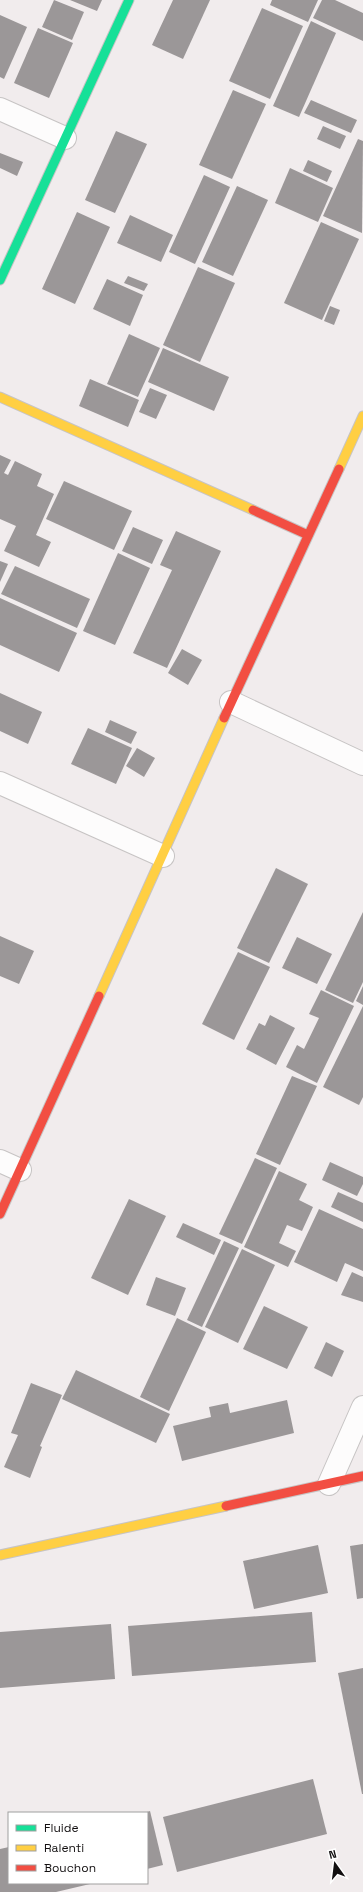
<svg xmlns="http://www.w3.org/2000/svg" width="363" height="1892" font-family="'Space Grotesk',sans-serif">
<rect width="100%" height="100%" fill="#f1eced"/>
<g fill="#9b9798">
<path d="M54,0L84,12L72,40L42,27Z"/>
<path d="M70,0H102L97,11Z"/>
<path d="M173,0H210L183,59L152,45Z"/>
<path d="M272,0H318L308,22L270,5Z"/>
<path d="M322,0H335L363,13V41L313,18Z"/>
<path d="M262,8L303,26L270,99L229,81Z"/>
<path d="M0,15L27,27L4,79L0,77Z"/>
<path d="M311,21L336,33L299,117L273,106Z"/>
<path d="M38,28L73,43L49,98L14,83Z"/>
<path d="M233,90L266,104L232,179L199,165Z"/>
<path d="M311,100L357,120L351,133L304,113Z"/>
<path d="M323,126L346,136L340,149L317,139Z"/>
<path d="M116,131L147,144L115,213L85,200Z"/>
<path d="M358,139L363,141L362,233L323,216Z"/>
<path d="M0,153L23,162L17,176L0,168Z"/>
<path d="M308,160L332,171L327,182L303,171Z"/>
<path d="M290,168L333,188L318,222L275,203Z"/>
<path d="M204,175L230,187L195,264L169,252Z"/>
<path d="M237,186L268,200L233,276L202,262Z"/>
<path d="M77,212L110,227L75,304L42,289Z"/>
<path d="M130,215L173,235L161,262L117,243Z"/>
<path d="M321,222L359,239L322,320L284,303Z"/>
<path d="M198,267L235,283L200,362L163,345Z"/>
<path d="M128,276L148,284L144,291L124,283Z"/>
<path d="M107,279L143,295L130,326L93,309Z"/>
<path d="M330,306L340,310L334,325L324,321Z"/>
<path d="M129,334L160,348L138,397L107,384Z"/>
<path d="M163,348L229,377L214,411L148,382Z"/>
<path d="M90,379L139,400L128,427L79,406Z"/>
<path d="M150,388L167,395L156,419L139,412Z"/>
<path d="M0,455L11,460L4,473L8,475L15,461L42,474L37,486L54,494L36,535L51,542L39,567L4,551L16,526L0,519Z"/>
<path d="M64,481L132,511L114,550L46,519Z"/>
<path d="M133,527L163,540L152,564L122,551Z"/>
<path d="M176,531L221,551L167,668L133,653L172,570L160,565Z"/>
<path d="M118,553L150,568L115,645L83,631Z"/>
<path d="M0,561L8,564L0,582Z"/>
<path d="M15,566L90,599L77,628L1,594Z"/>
<path d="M0,598L77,633L59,672L0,645Z"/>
<path d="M182,649L202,660L188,685L168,673Z"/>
<path d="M0,693L42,712L28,744L0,731Z"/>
<path d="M110,720L137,732L131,744L105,732Z"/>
<path d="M88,728L132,748L116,784L71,764Z"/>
<path d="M137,748L155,758L144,777L126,766Z"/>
<path d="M276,868L308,884L269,963L237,948Z"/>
<path d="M363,912V982L353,1003L325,990Z"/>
<path d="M0,936L34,951L19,984L0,976Z"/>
<path d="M297,937L332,954L317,984L282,968Z"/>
<path d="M238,952L270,967L234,1040L202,1024Z"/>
<path d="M363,986V1005L356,1001Z"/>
<path d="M321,990L354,1006L317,1083L286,1067L297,1045L304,1049L319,1018L309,1014Z"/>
<path d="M363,1006V1097L359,1105L323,1087Z"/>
<path d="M270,1015L295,1028L276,1065L246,1049L259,1023L265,1026Z"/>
<path d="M292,1076L317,1086L280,1165L256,1154Z"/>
<path d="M255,1158L277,1168L242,1244L219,1234Z"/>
<path d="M330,1162L363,1177V1184L357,1196L322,1180Z"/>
<path d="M279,1171L307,1184L299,1200L313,1207L302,1231L287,1225L279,1243L296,1251L288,1267L244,1247Z"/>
<path d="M338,1192L363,1203V1222L331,1207Z"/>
<path d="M129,1199L166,1216L128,1295L91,1278Z"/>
<path d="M319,1209L363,1229V1271L345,1263L337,1282L294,1262Z"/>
<path d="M183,1223L221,1240L214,1255L176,1237Z"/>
<path d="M224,1241L239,1248L202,1327L187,1320Z"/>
<path d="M242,1249L275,1265L238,1343L205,1327Z"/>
<path d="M352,1272L363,1277V1302L341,1295Z"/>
<path d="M156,1277L186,1288L175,1316L146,1305Z"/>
<path d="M264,1306L308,1327L287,1369L243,1349Z"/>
<path d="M177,1318L206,1332L169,1411L140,1397Z"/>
<path d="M326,1342L344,1351L332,1377L314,1368Z"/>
<path d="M76,1370L170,1414L156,1443L62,1399Z"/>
<path d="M31,1383L62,1395L40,1446L42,1447L30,1478L4,1467L18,1435L11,1433Z"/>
<path d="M287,1400L294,1433L182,1461L173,1426L211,1417L209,1407L228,1403L230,1413Z"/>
<path d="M363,1544V1598L357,1599L350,1546Z"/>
<path d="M318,1545L328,1593L254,1609L243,1561Z"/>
<path d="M312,1612L316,1662L132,1676L128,1626Z"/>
<path d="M111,1624L115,1679L0,1688V1632Z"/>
<path d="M363,1668V1794H362L338,1673Z"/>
<path d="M313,1779L327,1834L177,1872L163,1817Z"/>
<path d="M150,1811L163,1865L147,1869V1812Z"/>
<path d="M9,1847V1883L90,1884L56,1892H0V1849Z"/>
</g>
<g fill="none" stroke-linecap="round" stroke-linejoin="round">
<g stroke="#c7c4c4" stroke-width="24">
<g id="street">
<path d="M0,109L65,138"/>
<path d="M231,702L363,764"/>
<path d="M0,783L163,856"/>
<path d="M0,1161L20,1170"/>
<path d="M329,1484L363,1407"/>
</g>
</g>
<g stroke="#c7c4c4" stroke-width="11">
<path id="fast" d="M0,280L129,0"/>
</g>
<g stroke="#c7c4c4" stroke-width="11">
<g id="slow">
<path d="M0,397L253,510"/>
<path d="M339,469L363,416"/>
<path d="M99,996L224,718"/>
<path d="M0,1555L226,1506"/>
</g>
</g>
<g stroke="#c7c4c4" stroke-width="11">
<g id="jam">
<path d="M253,510L308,535"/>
<path d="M224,718L339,469"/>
<path d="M0,1214L99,996"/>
<path d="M226,1506L363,1476"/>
</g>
</g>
<use href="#street" stroke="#fdfcfc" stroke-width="22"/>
<use href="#fast" stroke="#16e098" stroke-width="9"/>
<use href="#slow" stroke="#ffcf43" stroke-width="9"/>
<use href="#jam" stroke="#f24e42" stroke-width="9"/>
</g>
<rect x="8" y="1812" width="140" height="72" fill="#ffffff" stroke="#a09f9f"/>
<rect x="16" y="1825" width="20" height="6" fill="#16e098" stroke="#a09f9f"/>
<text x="44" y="1832" font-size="12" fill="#120f10">Fluide</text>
<rect x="16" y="1845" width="20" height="6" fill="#ffcf43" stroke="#a09f9f"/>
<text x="44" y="1852" font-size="12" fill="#120f10">Ralenti</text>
<rect x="16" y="1865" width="20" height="6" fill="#f24e42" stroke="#a09f9f"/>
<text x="44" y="1872" font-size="12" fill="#120f10">Bouchon</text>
<g transform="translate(335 1864) rotate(346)" stroke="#ffffff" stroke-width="3" paint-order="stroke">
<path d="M0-3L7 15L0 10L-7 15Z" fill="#120f10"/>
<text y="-6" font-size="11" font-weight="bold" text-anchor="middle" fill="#120f10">N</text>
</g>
</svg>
